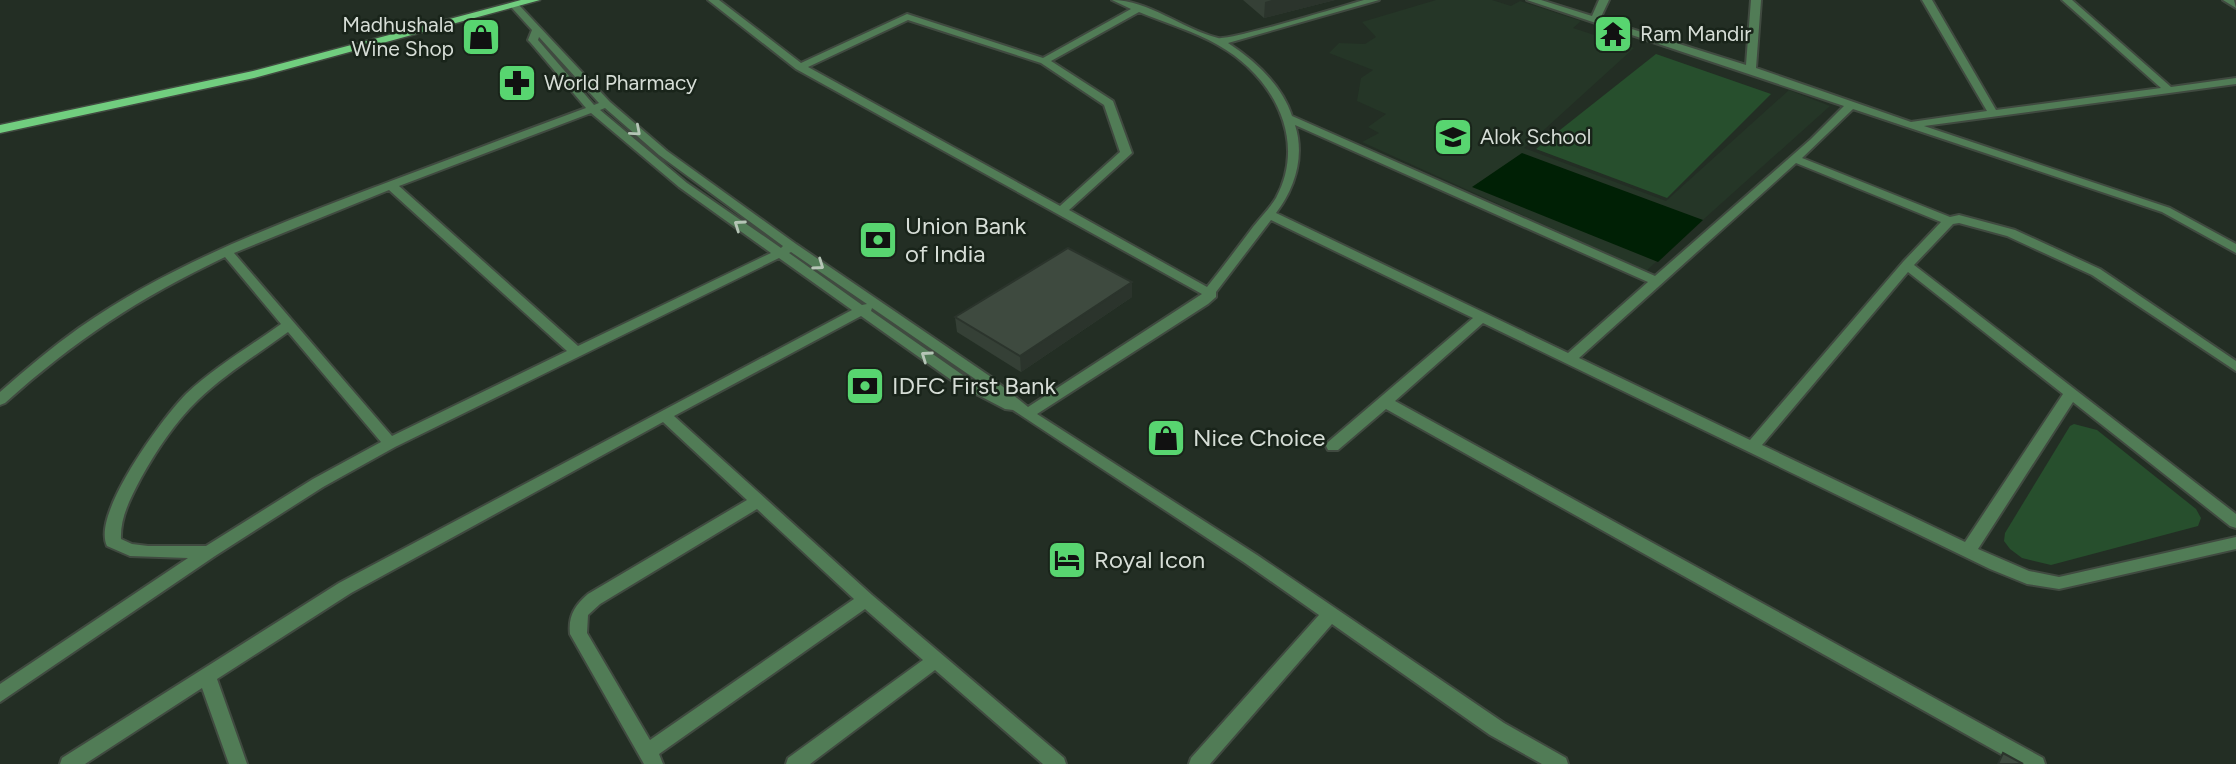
<svg xmlns="http://www.w3.org/2000/svg" width="2236" height="764" font-family="Figtree,sans-serif">
<rect width="100%" height="100%" fill="#232e24"/>
<path fill="#253627" d="M1436,0H1492L1511,6L1520,1L1581,21L1573,28L1634,48L1524,148L1666,201L1789,90L1830,106L1646,271L1362,142L1379,133L1368,127L1386,114L1357,101L1361,78L1373,70L1329,53L1339,43L1365,44L1376,37L1362,22Z"/>
<g fill="#274f2d">
<path d="M1656,54L1771,94L1667,198L1536,149Z"/>
<path d="M2074,424L2097,430L2196,509L2201,518L2198,526L2051,565L2022,558L2010,549L2004,541L2005,533L2070,426Z"/>
</g>
<path fill="#002005" d="M1522,153L1703,220L1658,262L1472,187Z"/>
<g fill="none" stroke-linecap="round" stroke-linejoin="round">
<g stroke="#404a40" stroke-width="4">
<g id="minor">
<path d="M708,0H719L801,63L907,14L1043,58L1131,9L1112,0C1149,0 1182,29 1218,38C1229,41 1343,6 1364,0H1379L1228,43C1254,60 1282,85 1292,116L1655,276L1811,139L1844,106L1527,0H1541L1592,16L1599,0H1609L1600,19L1746,65L1751,0H1761L1756,68L1911,122L1987,111L1922,0H1932L1996,110L2161,88L2062,0H2072L2171,87L2236,78V84L1924,126L2170,208L2236,244V253L2162,212L1853,109L1802,158L1950,217L1959,215L2015,230L2100,269L2236,361V371L2092,275L2007,236L1959,223L1953,224L1914,265L2236,514V528L2230,526L2073,402L1978,549L2029,571L2059,577L2236,537V549L2059,589L2027,584L1990,569L1483,323L1395,401L2043,758L2045,764H2019L1386,409L1338,450H1328L1326,446L1328,442L1473,318L1271,220L1216,292V297L1208,304L1037,414L1257,555L1504,723L1566,758L1568,764H1542L1490,735L1332,624L1210,764H1189L1191,758L1319,615L1245,563L1013,410L1005,409L957,384L861,316L674,416L872,595L1064,758L1066,764H1043L935,670L810,764H786L788,758L923,660L865,609L659,754L663,764H644L570,634C568,616 575,605 588,594L747,500L663,422L351,593L217,679L247,764H229L202,688L85,764H60L62,758L339,583L852,310L779,258L395,447L323,487L215,556L0,702V684L188,558L130,556L107,546C91,514 163,417 186,394C215,367 249,347 281,324L225,257C139,298 75,340 5,403L0,405V392C25,370 51,348 79,328C173,262 283,222 391,181C456,157 520,132 586,108L530,42L528,40L532,30L512,8V4H518L610,102L667,151L796,244L991,377L1028,407L1202,294L796,69ZM1139,12C1165,23 1194,31 1218,45C1272,75 1308,139 1276,198C1270,208 1260,218 1253,227C1238,247 1223,267 1207,287L1069,210L1132,153L1113,101L1051,61ZM908,20L1041,63L1104,105L1120,152L1060,206L808,67ZM539,37L599,103L594,105L538,40ZM605,108L659,155L783,246L781,248L687,183L600,110ZM591,113L679,187L771,253L578,346L399,186ZM1295,125L1648,282L1568,353L1276,213C1295,188 1305,156 1295,125ZM1796,163L1941,222L1903,262L1750,440L1579,358ZM389,190L567,351L392,436L234,253ZM791,252L867,304L862,305L789,253ZM1908,272L2063,394L1965,542L1762,445ZM872,308L981,383L987,388L967,378L871,311ZM288,332L381,442L313,479L206,546H148L132,544L121,539C120,517 131,497 141,478C156,451 175,422 198,400C225,374 258,354 288,332ZM757,509L854,599L650,740L587,633L588,615L600,604Z"/>
<path d="M2223,0H2234L2236,8Z"/>
</g>
</g>
<g stroke="#404a40" stroke-width="3">
<path id="primary" d="M521,0H540L254,78L0,133V125L253,71Z"/>
</g>
<use href="#minor" fill="#517c56" fill-rule="evenodd"/>
<use href="#primary" fill="#71ce7f" fill-rule="evenodd"/>
</g>
<g fill="#354036">
<path d="M1243,0H1335L1264,18Z"/>
<path d="M1132,297L1021,372L957,332L955,317Z"/>
</g>
<g fill="#2b342c">
<path d="M1272,0H1335L1264,18L1265,2Z"/>
<path d="M1132,282V297L1021,372L1020,356Z"/>
</g>
<g fill="#3e4a3f" stroke="#2b342c" stroke-width="2">
<path d="M1068,248L1132,282L1020,356L955,317Z"/>
<path d="M2003,753L2023,764H1998Z"/>
</g>
<defs><path id="oneway-chevron" d="M-2-3.5L2.5 0L-2 3.5" fill="none" stroke-width="1.6" stroke-linecap="round" stroke-linejoin="round" transform="scale(1.75)"/></defs>
<g stroke="#b5c5b6">
<use href="#oneway-chevron" transform="translate(636 131) rotate(41)"/>
<use href="#oneway-chevron" transform="translate(739 225) rotate(-145)"/>
<use href="#oneway-chevron" transform="translate(819 265) rotate(35)"/>
<use href="#oneway-chevron" transform="translate(926 356) rotate(-145)"/>
</g>
<defs>
<g id="temple-square" transform="scale(2.0125)"><rect x="-9" y="-9" width="18" height="18" rx="4" fill="#58d570" stroke="#19241a"/><path d="M0-6L5-2H3V0L6.5 2.5H4V6H1.5V3h-3V6H-4V2.5H-6.5L-3 0V-2H-5Z" fill="#111"/></g>
<g id="shop-square" transform="scale(2.0125)"><rect x="-9" y="-9" width="18" height="18" rx="4" fill="#58d570" stroke="#19241a"/><path d="M-5-2.5h2.3a2.7 3.5 0 0 1 5.4 0H5L5.5 6h-11ZM-1.5-2.5h3a1.5 2.3 0 0 0-3 0Z" fill="#111"/></g>
<g id="pharmacy-square" transform="scale(2.0125)"><rect x="-9" y="-9" width="18" height="18" rx="4" fill="#58d570" stroke="#19241a"/><path d="M-2-6h4v4h4v4h-4v4h-4v-4h-4v-4h4Z" fill="#111"/></g>
<g id="school-square" transform="scale(2.0125)"><rect x="-9" y="-9" width="18" height="18" rx="4" fill="#58d570" stroke="#19241a"/><path d="M0-5L7-2L0 1L-7-2ZM-4 1L0 2.5L4 1V4Q0 6-4 4Z" fill="#111"/></g>
<g id="bank-square" transform="scale(2.0125)"><rect x="-9" y="-9" width="18" height="18" rx="4" fill="#58d570" stroke="#19241a"/><path d="M-6-4H6V4H-6ZM0-2.3a2.3 2.3 0 1 0 0 4.6a2.3 2.3 0 1 0 0-4.6Z" fill="#111"/></g>
<g id="hotel-square" transform="scale(2.0125)"><rect x="-9" y="-9" width="18" height="18" rx="4" fill="#58d570" stroke="#19241a"/><path d="M-6-4.5h1.5V1H6V5H4.5V3h-9V5H-6ZM-4 0a1.8 1.8 0 1 1 3.6 0ZM.5 0V-2.5h3Q6-2.5 6 0Z" fill="#111"/></g>
</defs>
<g fill-rule="evenodd">
<use href="#temple-square" x="1613" y="34"/>
<use href="#shop-square" x="481" y="37"/>
<use href="#pharmacy-square" x="517" y="83"/>
<use href="#school-square" x="1453" y="137"/>
<use href="#bank-square" x="878" y="240"/>
<use href="#bank-square" x="865" y="386"/>
<use href="#shop-square" x="1166" y="438"/>
<use href="#hotel-square" x="1067" y="560"/>
</g>
<g text-anchor="middle" stroke-width="5" stroke-linejoin="round" paint-order="stroke">
<g font-size="21" fill="#d6ddd6" stroke="#19241a" text-anchor="start">
<text x="454" y="32" text-anchor="end">Madhushala<tspan x="454" dy="24">Wine Shop</tspan></text>
<text x="1640" y="41">Ram Mandir</text>
<text x="544" y="90">World Pharmacy</text>
<text x="1480" y="144">Alok School</text>
</g>
<g font-size="24" fill="#d6ddd6" stroke="#19241a" text-anchor="start">
<text x="905" y="234">Union Bank<tspan x="905" dy="28">of India</tspan></text>
<text x="892" y="394">IDFC First Bank</text>
<text x="1193" y="446">Nice Choice</text>
<text x="1094" y="568">Royal Icon</text>
</g>
</g>
</svg>
